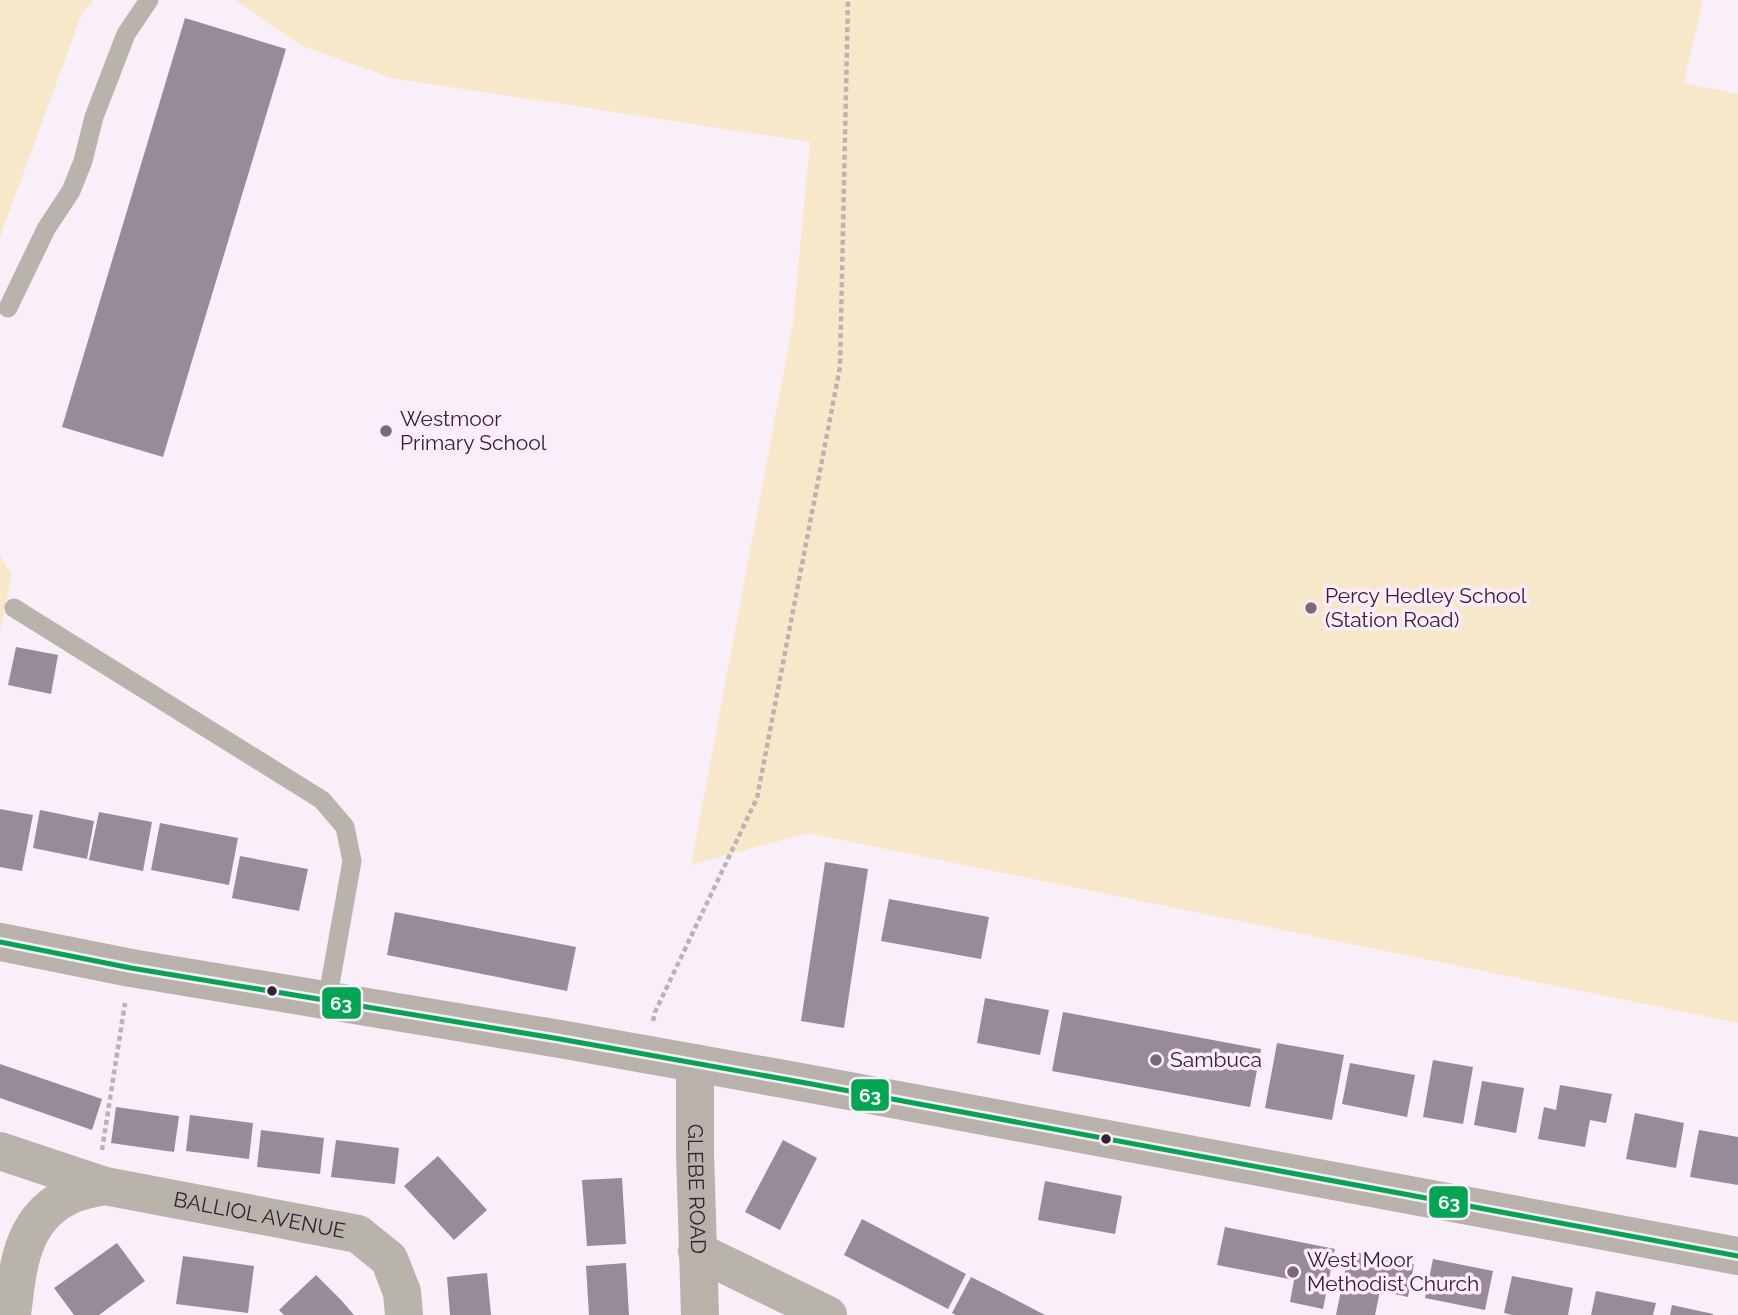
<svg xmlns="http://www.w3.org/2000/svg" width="1738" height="1315" font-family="Raleway,sans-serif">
<rect width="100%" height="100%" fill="#f9eff8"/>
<g fill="#f7e8ca">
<path d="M0,0H94L82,13L0,237Z"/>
<path d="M236,0H1703L1684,83L1738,94V1023L808,833L691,865L793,322L810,142L391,78L300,45Z"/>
<path d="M0,556L12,575L0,631Z"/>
</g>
<g fill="#998a98">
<path d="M185,18L286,49L163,457L62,427Z"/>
<path d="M16,647L58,655L51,694L8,685Z"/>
<path d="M0,809L33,815L22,871L0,867Z"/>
<path d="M40,810L94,821L87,859L33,848Z"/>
<path d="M99,812L152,822L143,871L89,860Z"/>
<path d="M160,823L238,838L229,885L151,870Z"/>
<path d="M240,856L308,869L299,911L232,898Z"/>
<path d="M825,862L868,869L844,1028L801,1021Z"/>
<path d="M889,899L989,917L981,959L881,941Z"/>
<path d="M395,912L576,947L567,991L387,955Z"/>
<path d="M985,998L1049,1010L1040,1055L977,1043Z"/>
<path d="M1063,1012L1261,1049L1250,1107L1052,1071Z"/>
<path d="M1277,1043L1344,1055L1332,1120L1265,1108Z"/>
<path d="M1433,1060L1473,1067L1463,1124L1423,1117Z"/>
<path d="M1350,1063L1415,1075L1407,1117L1342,1104Z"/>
<path d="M0,1064L102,1099L92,1130L0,1098Z"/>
<path d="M1482,1081L1524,1088L1516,1133L1474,1125Z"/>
<path d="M1560,1085L1612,1094L1606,1123L1590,1120L1585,1147L1538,1139L1544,1107L1556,1110Z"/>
<path d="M116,1107L179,1116L174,1152L111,1143Z"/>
<path d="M1635,1113L1684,1123L1676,1168L1626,1159Z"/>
<path d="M190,1115L253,1123L249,1159L186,1151Z"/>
<path d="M261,1130L324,1138L320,1174L257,1167Z"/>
<path d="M1699,1130L1738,1137V1185L1690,1177Z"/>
<path d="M336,1140L399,1148L395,1184L331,1177Z"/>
<path d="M783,1140L817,1158L780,1230L745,1212Z"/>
<path d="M438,1156L487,1210L454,1240L404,1186Z"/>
<path d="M622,1178L626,1244L587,1246L582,1180Z"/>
<path d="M1045,1181L1122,1196L1115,1234L1038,1220Z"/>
<path d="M862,1219L966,1274L948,1309L844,1255Z"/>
<path d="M1225,1227L1335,1249L1323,1309L1290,1302L1294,1280L1217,1265Z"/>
<path d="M117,1243L145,1281L99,1315H74L54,1288Z"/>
<path d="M1349,1251L1414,1264L1408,1297L1380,1291L1375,1315H1336Z"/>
<path d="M183,1256L254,1266L248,1313L176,1304Z"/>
<path d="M1433,1259L1493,1271L1485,1310L1425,1298Z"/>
<path d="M626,1263L629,1315H589L586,1266Z"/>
<path d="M487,1273L491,1315H450L447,1277Z"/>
<path d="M316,1275L341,1300L354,1315H284L279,1310Z"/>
<path d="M1512,1276L1573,1288L1568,1315H1513L1504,1313Z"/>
<path d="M971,1277L997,1290L1045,1315H956L952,1313Z"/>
<path d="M1596,1291L1656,1303L1653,1315H1591Z"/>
<path d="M1672,1305L1713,1314V1315H1670Z"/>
</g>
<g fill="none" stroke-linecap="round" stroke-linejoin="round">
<g stroke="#b9b4b2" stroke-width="4.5" stroke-dasharray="5 3.5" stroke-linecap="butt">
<path d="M653,1021L655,1012L757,798L840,367L848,0"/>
<path d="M102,1150L125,1003"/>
</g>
<g stroke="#b8b4ab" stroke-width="19">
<path d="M8,308L46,229L71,191L83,161L94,117L126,34L149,0"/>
<path d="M14,608L322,800L345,827L352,861L327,1001"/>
</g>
<g stroke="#b8b4ab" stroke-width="38">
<path d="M0,1151L105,1186"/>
<path d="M697,1251L828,1315"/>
<path id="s1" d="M12,1315C18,1266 21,1216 73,1194C83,1190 94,1188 105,1186L358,1234L389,1259L402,1292L404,1315"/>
</g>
<g stroke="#b8b2aa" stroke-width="38">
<path d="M0,942L131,968L560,1039L806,1083L1738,1256"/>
<path id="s2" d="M695,1063V1153L700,1315"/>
</g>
<g stroke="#fdebfc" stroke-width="10">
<path id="bus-1" d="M0,942L131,968L560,1039L806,1083L1738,1256"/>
</g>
<use href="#bus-1" stroke="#00a651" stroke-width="5"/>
</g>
<g fill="#766c75" stroke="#fdebfc" stroke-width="2.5">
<circle cx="386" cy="431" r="7"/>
<circle cx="1311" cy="608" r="7"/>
<circle cx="1156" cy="1060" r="7"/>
<circle cx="1293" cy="1272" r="7"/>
</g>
<g fill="#2f252f" stroke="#fdebfc" stroke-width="2.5">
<circle cx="272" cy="991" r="6"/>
<circle cx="1106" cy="1139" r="6"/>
</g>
<g text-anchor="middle" stroke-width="7" stroke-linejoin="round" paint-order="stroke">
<g font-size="21" fill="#2f252f" stroke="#fdebfc" text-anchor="start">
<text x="400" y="426">Westmoor<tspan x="400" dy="24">Primary School</tspan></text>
<text x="1325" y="603">Percy Hedley School<tspan x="1325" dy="24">(Station Road)</tspan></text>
<text x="1170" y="1067">Sambuca</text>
<text x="1307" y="1267">West Moor<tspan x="1307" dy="24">Methodist Church</tspan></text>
</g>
<g font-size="21" fill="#2f252f" stroke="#fdebfc">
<text dy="7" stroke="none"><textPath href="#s2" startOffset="126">GLEBE ROAD</textPath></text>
<text dy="7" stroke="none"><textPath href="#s1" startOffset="334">BALLIOL AVENUE</textPath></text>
</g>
</g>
<g stroke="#fdebfc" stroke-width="2.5">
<rect x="321" y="986" width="41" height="34" rx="7" fill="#00a651"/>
<rect x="850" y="1078" width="40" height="34" rx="7" fill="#00a651"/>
<rect x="1428" y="1185" width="41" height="34" rx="7" fill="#00a651"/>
</g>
<g font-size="19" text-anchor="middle" font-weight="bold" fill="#fff">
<text x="341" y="1010">63</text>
<text x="870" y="1102">63</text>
<text x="1449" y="1209">63</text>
</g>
</svg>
